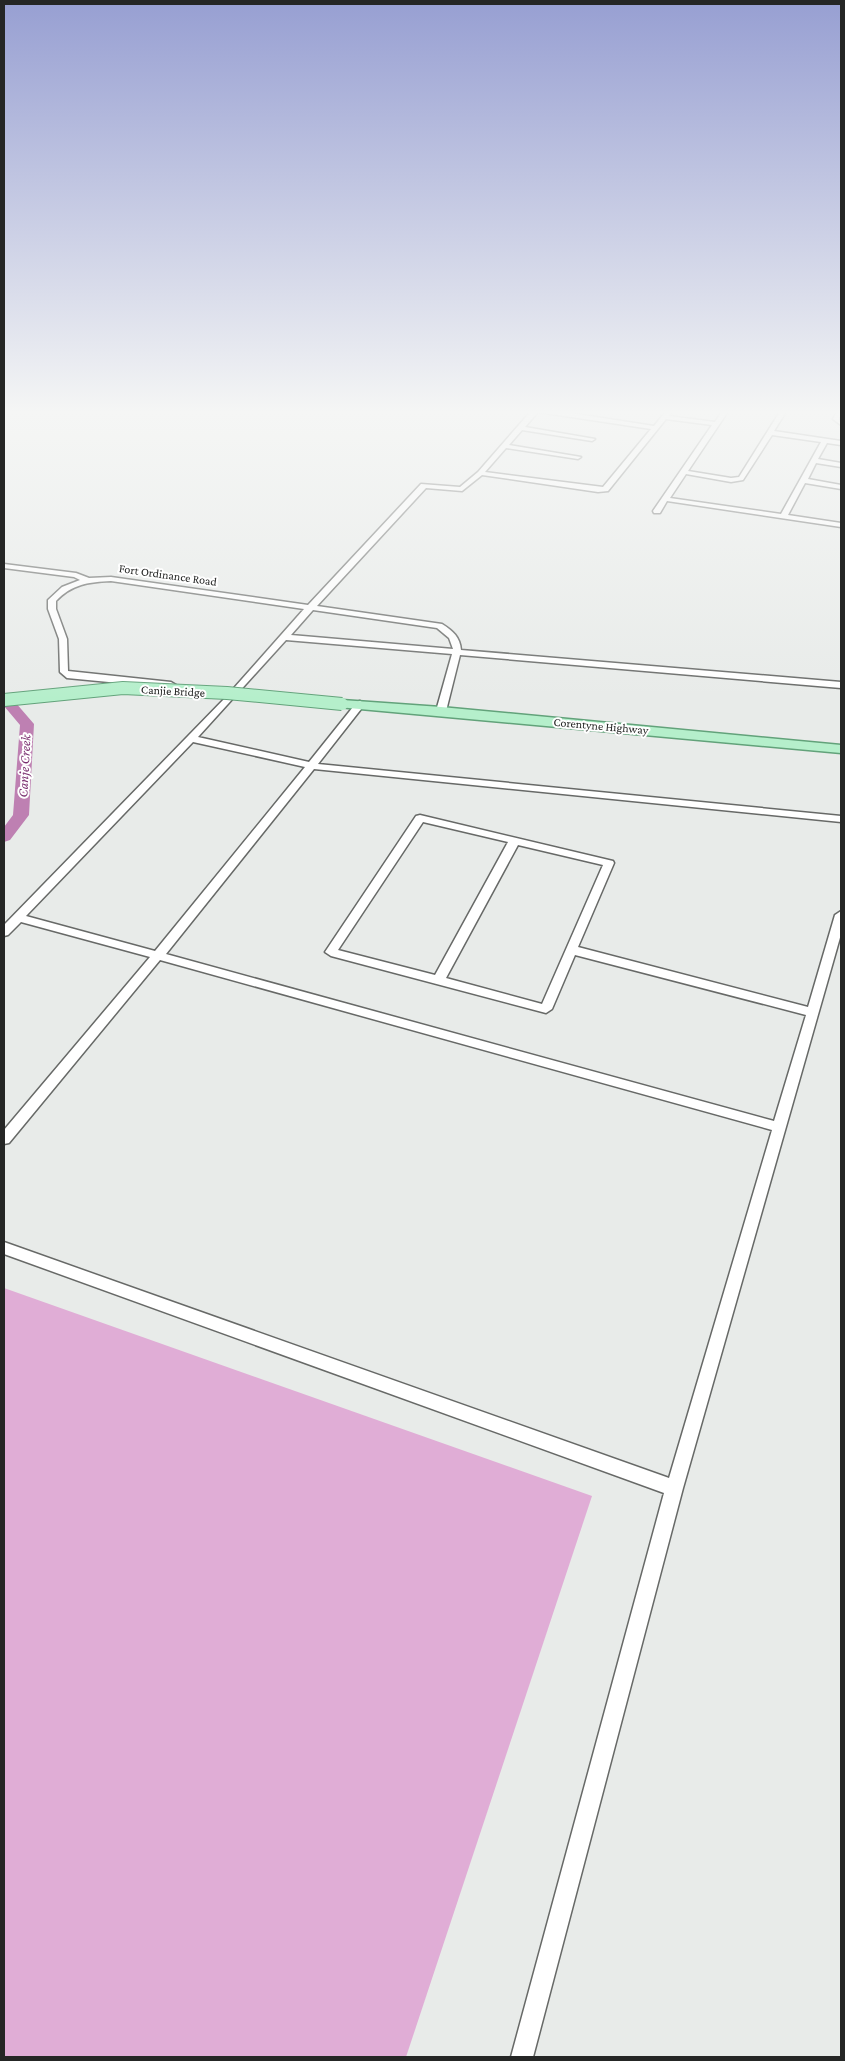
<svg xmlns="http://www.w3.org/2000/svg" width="845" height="2061" font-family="'Crimson Pro',serif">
<rect width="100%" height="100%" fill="#e8ebe9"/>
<path fill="#e0add6" d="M4,1288L592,1496L406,2057H4Z"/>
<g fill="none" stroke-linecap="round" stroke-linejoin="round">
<path fill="#be80b2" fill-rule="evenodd" d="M4,694L9,695L34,724L29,815L10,840L4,842V827L13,815L20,725L4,706Z"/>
<g stroke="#676967" stroke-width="3">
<g id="minor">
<path d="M532,410H551L654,426L667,410H673L669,416L715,422L723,410H729L688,471L731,478L739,477L781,410H787L774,431L841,441V445L827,443L818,459L841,463V467L816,463L808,479L841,485V489L805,483L788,515L841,523V527L667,501L660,513H654L653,511L712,425L666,419L608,491L598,492L482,475L462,491L426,488L317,606L442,624C453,631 460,637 461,650L841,682V688L460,655L446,711L441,714L436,711L452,654L286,640L198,737L309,762L357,702L360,701L365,704L318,764L841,816V822L314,769L166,954L774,1121L806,1015L575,955L552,1009L546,1013L331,956L325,952L416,816L420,815L613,861L614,863L578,947L808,1007L835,915L841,911V934L683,1488L533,2057H511L664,1493L4,1254V1242L669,1478L772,1130L160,960L9,1143L4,1144V1130L150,957L21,922L8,935L4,936V925L226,697L304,609L111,581C89,582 72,584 56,601V609L67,639L68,671L171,682L176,685L171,688L67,678L60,672L59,639L48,609V600L62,587L80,580L74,577L4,568V564L76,573L89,578L111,577L308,605L421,484L460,487L478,472ZM538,412L651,429L603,487L485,472L506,448L578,459L581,457L509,445L522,430L592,441L595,439L525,427ZM772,435L821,442L781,514L670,498L686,474L731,482L743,480ZM313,610L437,628L449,638L453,649L291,635ZM193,742L305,767L155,951L26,916ZM423,822L508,842L435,975L338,950ZM518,845L603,865L542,1004L446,978Z"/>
<path d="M838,410H841L839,419L841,425L833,419Z"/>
</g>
</g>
<g stroke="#62a27a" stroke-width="3">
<path id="major" d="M342,700L441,707L841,745V753L338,707L336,704Z"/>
</g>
<use href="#minor" fill="#fff" fill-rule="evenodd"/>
<use href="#major" fill="#b5efcb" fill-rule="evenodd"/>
<g stroke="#62a27a" stroke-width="14" stroke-linecap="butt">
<path id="major-bridge" d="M4,700L123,688L227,693L342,704"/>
</g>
<use href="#major-bridge" stroke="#b5efcb" stroke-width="12"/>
</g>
<linearGradient id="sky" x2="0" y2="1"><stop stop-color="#979fd2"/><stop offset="0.59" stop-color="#f5f6f5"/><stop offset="1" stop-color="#f5f6f5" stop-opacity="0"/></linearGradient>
<rect width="845" height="699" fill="url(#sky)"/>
<g text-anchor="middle" stroke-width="4" stroke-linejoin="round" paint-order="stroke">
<g font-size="12" fill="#252625" stroke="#fff">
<text transform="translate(168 575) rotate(8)" y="4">Fort Ordinance Road</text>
<text transform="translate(173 691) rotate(3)" y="4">Canjie Bridge</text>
<text transform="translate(601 726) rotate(5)" y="4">Corentyne Highway</text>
</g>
<g font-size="14" font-style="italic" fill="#7a2f6f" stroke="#fff">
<text transform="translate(24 766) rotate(-87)" y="5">Canje Creek</text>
</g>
</g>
<rect width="845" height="2061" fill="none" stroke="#252625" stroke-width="10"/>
</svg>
